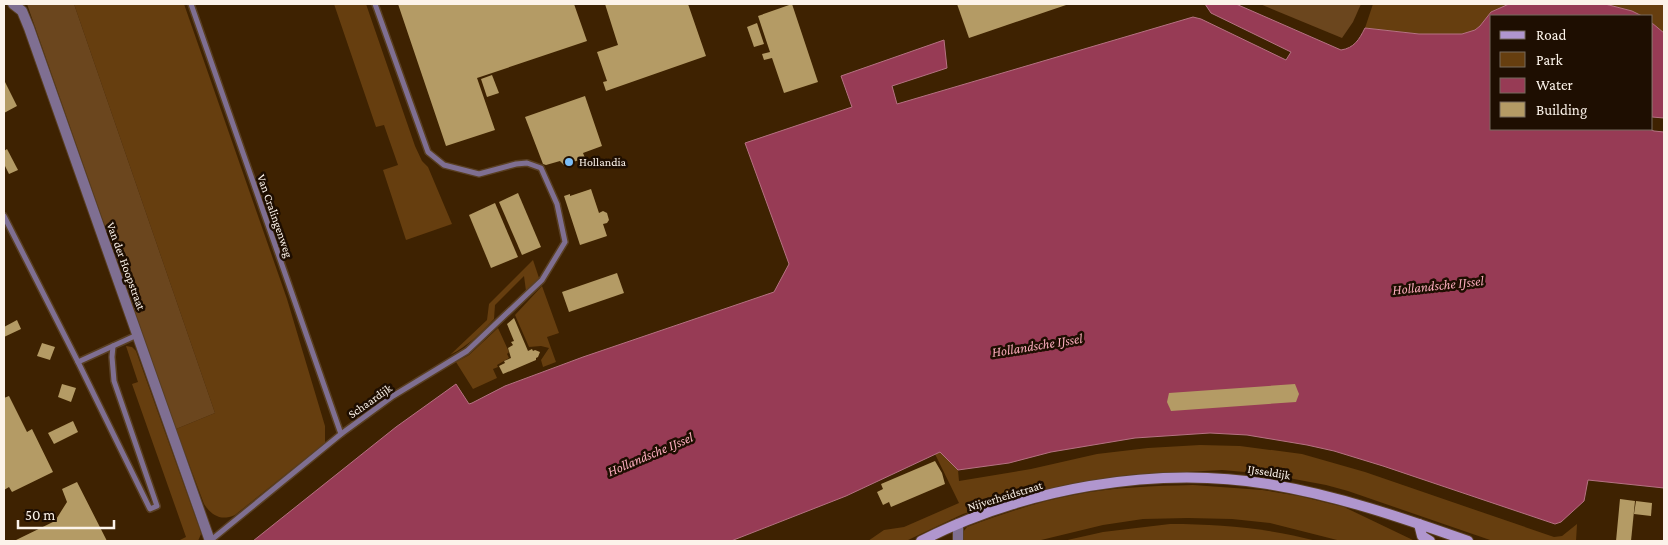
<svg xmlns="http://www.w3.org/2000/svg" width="1668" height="545" font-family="'Crimson Pro',serif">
<rect width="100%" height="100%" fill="#3e2201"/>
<g fill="#663e0f">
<path d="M74,4H184L287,299L325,426V443L235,515C221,521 212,516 204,504L176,429L215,413Z"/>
<path d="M334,4H366L415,146L422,161L428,167L452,224L406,240L383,170L398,165L384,125L376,127Z"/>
<path d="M1373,4H1509L1491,12L1480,26L1475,30L1463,34H1419L1365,28Z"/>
<path d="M1605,4H1664V33L1652,23V16H1642L1632,11Z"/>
<path d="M533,260L539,278L526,291L524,276L495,305L494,319C481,333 468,346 450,355L487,320L489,304Z"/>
<path d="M542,286L559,333L547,337L556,362L543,367L541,360L549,348L541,346L529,347L515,315Z"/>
<path d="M498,328L509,352L507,354L509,358L497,365L498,367L493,369L497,378L473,389L456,362L469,355Z"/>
<path d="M126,346L132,347L136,351L200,530L201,534L198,541H178L186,537L132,384L138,382Z"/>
<path d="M1200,445L1240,446L1302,454L1365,472L1554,537L1562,536L1577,524L1576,541H1493L1348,491L1326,485L1268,474L1222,470L1129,475L1070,484L1014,497L963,514L906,541H868L884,530L904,527L959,503L935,454L940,452L958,470L959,481L1031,469L1097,454L1148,448Z"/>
<path d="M1193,485L1262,490L1299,496L1344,507L1415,541H1341L1270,523L1232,519L1188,518L1143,519L1103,525L1037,541H962L963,532L967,527C1002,514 1037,502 1074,495C1113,487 1154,486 1193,485Z"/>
<path d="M1170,524C1221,524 1267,528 1317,541H1063L1103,532Z"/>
</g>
<g fill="#6b461e">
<path d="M27,4H74L215,413L176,429Z"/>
<path d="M1260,4H1361L1353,22L1342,38Z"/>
</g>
<g fill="#973b55" stroke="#b57282">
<path d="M1205,4H1236L1341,50C1354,48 1359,40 1365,28L1419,34H1462L1475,30L1480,26L1491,12L1509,4H1605L1632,11L1642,16H1492V129H1649L1654,131L1664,132V488L1588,480L1584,501L1561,522L1555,524L1383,466L1334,451L1307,445L1247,435L1210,433L1135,438L1051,452L1009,463L958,470L940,452L846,496L731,541H253L396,427L456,384L469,404L472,403L505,386L583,357L774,292L789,264L745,143L852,107L841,76L944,40L947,68L892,86L897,104L1193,17L1201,19L1286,60L1291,52L1211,13Z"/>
<path d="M1652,23L1664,33V118L1652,117Z"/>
</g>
<g fill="#b49b65">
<path d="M398,4H574L587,41L477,78L495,130L446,146Z"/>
<path d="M605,4H688L706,56L606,91L603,82L607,81L597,52L618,45Z"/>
<path d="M792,4L818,82L784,93L772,58L764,60L762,54L770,52L758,16Z"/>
<path d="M957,4H1069L969,38Z"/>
<path d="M757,23L764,44L754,47L747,27Z"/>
<path d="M492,75L499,93L487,97L481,79Z"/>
<path d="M4,80L17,106L4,113Z"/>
<path d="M585,96L602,146L583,153L585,158L564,165L560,161L546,165L543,164L525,117Z"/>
<path d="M7,149L18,170L9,174L4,164V151Z"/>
<path d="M591,189L599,213L603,211L607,213L609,220L607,223L603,224L607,236L580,245L564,196L570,194V196Z"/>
<path d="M518,193L541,247L522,255L499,202Z"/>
<path d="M495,203L518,257L491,268L469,215Z"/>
<path d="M617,273L624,293L569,312L562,292Z"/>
<path d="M514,318L528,351L532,349L533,351L535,350L540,352L538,357L536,358V360L503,374L499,366L505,363L504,361L511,358L508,348L513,345L511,342L514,341L507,324Z"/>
<path d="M17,320L21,329L4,337V327Z"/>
<path d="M42,343L55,347L50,360L37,356Z"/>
<path d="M62,384L76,388L71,402L58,397Z"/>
<path d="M1295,384L1299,394L1296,402L1171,411L1167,402L1169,393Z"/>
<path d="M9,396L27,432L32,429L53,472L12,492L9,487L4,490V398Z"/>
<path d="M73,421L78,432L54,444L48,433Z"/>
<path d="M935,461L942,473L945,484L891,507L889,502L883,505L877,492L883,489L881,484Z"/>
<path d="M77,482L107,541H14L55,521L67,502L62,489Z"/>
<path d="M1620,499L1635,501L1631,541H1616Z"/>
<path d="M1636,501L1652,503L1651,516L1634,514Z"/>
</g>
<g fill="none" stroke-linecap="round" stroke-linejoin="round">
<g stroke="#593f22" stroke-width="8">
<g id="lane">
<path d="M191,4L341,434"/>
<path d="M4,216L78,362L150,509L157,506L114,381L112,357L113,346"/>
<path d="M78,362L137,335"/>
<path d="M210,541L341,434L393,396L467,351L542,280L565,242L557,204L541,168L527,163L516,164L479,174L444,165L428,152L375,4"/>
</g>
</g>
<g stroke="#593f22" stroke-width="12">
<g id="street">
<path d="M13,4L22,11L29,28L210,541"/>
<path d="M958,524V541"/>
</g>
</g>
<g stroke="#593f22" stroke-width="12">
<g id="secondary">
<path d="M1419,524L1422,536L1430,541"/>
<path d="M921,541C1023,489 1154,465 1268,484C1336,495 1403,518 1468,541"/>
</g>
</g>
<use href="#lane" stroke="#7f6f92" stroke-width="5"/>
<use href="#street" stroke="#7f6f92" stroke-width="10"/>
<use href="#secondary" stroke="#b096ce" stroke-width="10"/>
</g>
<circle fill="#7bbef8" stroke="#1e0e01" stroke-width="2" cx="569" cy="162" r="5"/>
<g text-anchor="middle" stroke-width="5" stroke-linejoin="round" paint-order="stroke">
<g font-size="12" fill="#fcf3ea" stroke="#1e0e01" text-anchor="start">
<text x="579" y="166">Hollandia</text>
</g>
<g font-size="12" fill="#fcf3ea" stroke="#1e0e01">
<text transform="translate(275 216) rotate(71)" y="4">Van Cralingenweg</text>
<text transform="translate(126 266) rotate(70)" y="4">Van der Hoopstraat</text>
<text transform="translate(370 401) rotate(-35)" y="4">Schaardijk</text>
<text transform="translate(1269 472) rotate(9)" y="4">IJsseldijk</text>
<text transform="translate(1005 496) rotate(-17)" y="4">Nijverheidstraat</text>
</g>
<g font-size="14" font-style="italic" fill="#f9abbb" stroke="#1e0e01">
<text transform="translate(1438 285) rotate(-6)" y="5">Hollandsche IJssel</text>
<text transform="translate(1037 345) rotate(-9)" y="5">Hollandsche IJssel</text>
<text transform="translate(650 454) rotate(-23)" y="5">Hollandsche IJssel</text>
</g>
</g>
<rect width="1668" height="545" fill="none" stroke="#fcf3ea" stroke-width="10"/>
<rect x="1490" y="15" width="162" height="115" fill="#1e0e01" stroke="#776a5e"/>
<rect x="1500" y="31" width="25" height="8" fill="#b096ce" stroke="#776a5e"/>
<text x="1536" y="40" font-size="15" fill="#fcf3ea">Road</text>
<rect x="1500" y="52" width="25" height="15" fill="#663e0f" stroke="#776a5e"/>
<text x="1536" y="65" font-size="15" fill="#fcf3ea">Park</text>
<rect x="1500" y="78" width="25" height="15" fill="#973b55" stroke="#776a5e"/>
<text x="1536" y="90" font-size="15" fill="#fcf3ea">Water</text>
<rect x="1500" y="102" width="25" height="15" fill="#b49b65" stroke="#776a5e"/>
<text x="1536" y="115" font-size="15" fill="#fcf3ea">Building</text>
<path d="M18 520v8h96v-8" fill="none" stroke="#fcf3ea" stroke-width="2.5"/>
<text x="25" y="520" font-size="15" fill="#fcf3ea" stroke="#1e0e01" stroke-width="4" paint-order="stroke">50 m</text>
</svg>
